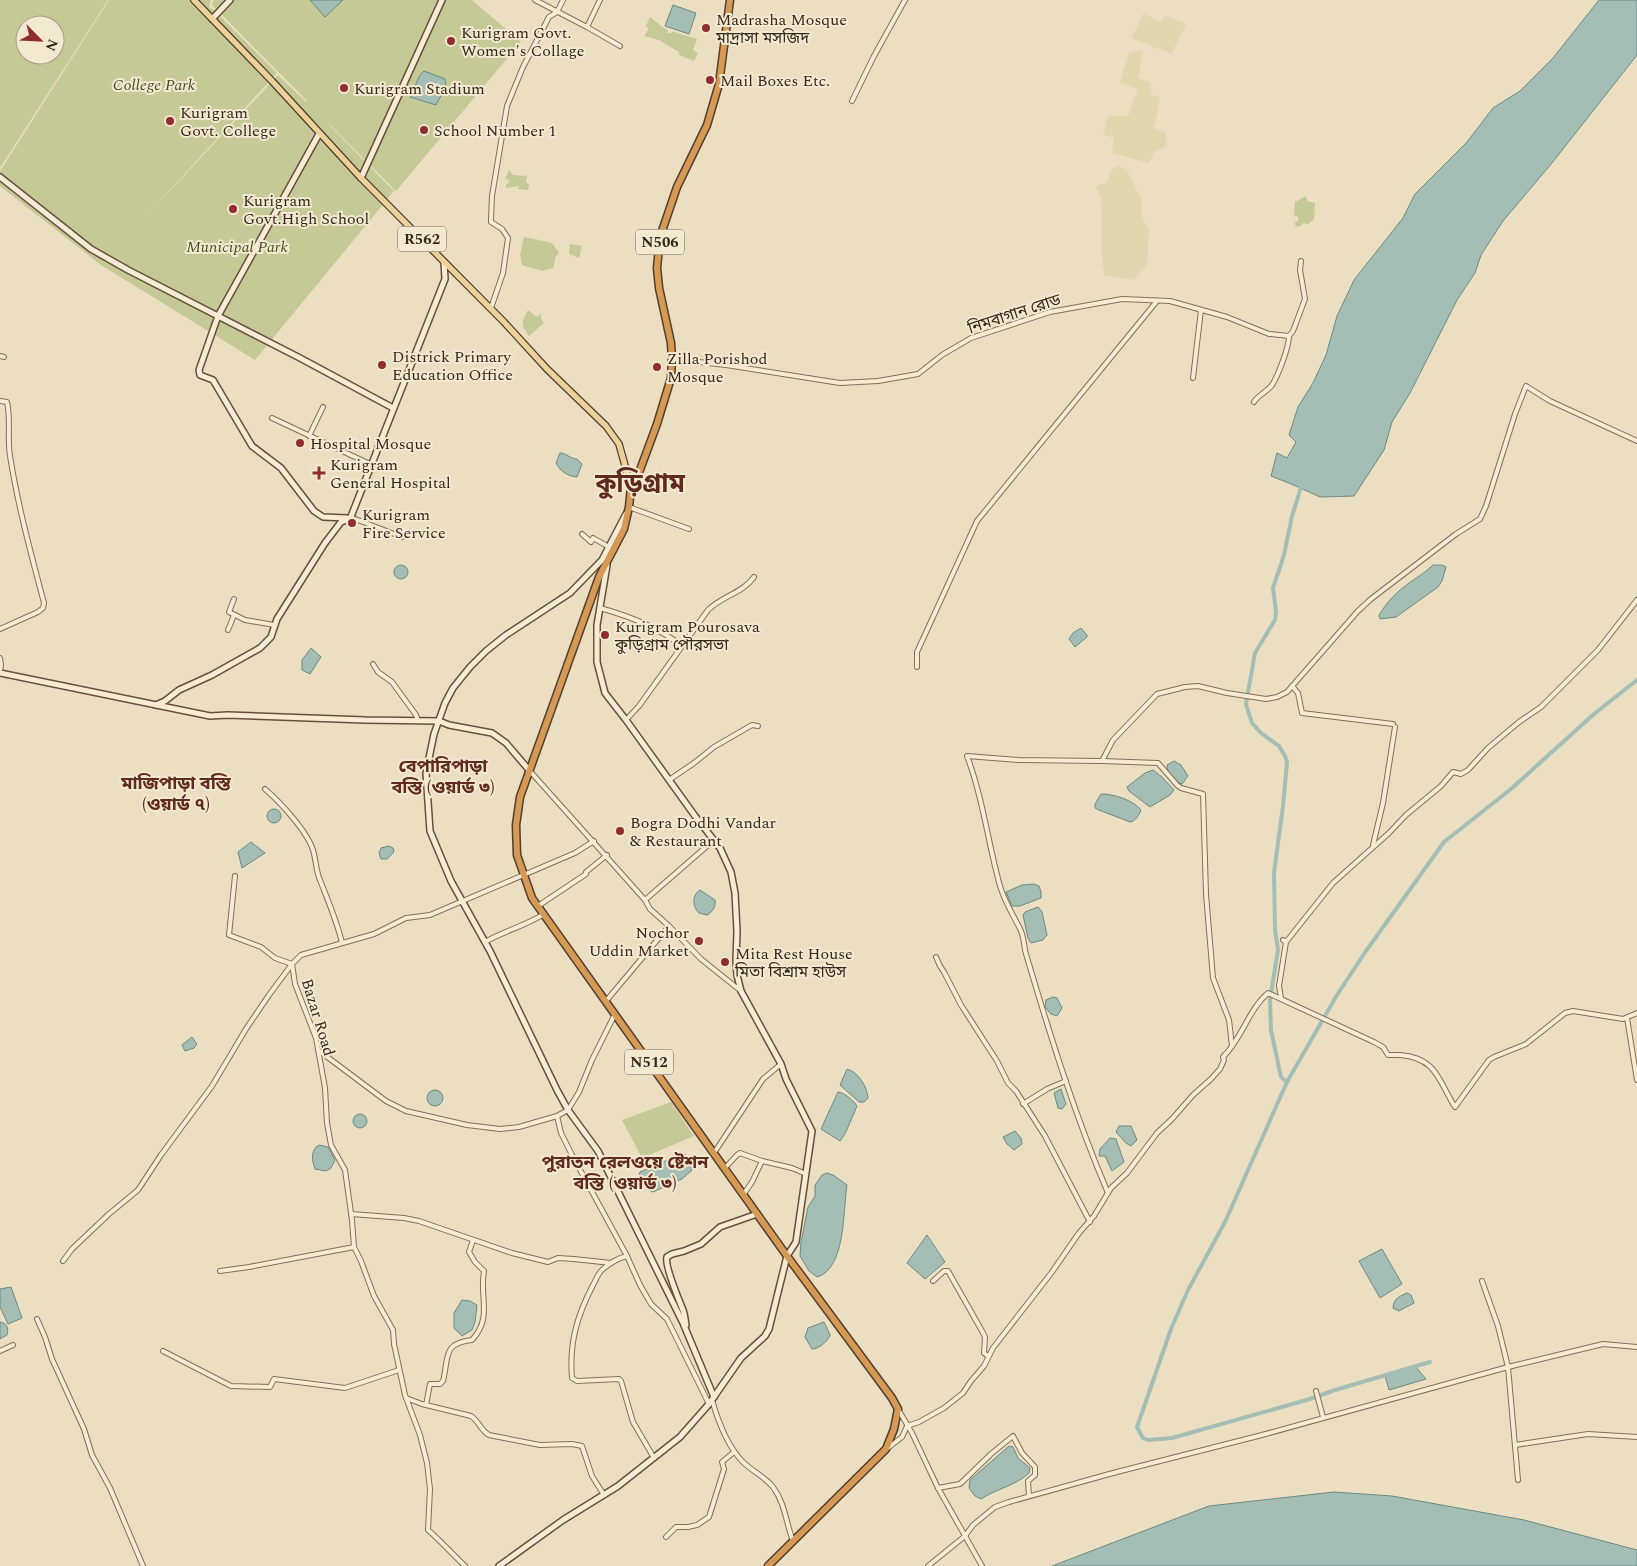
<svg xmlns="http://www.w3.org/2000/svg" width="1637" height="1566" font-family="Spectral,'Noto Sans Bengali',serif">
<rect width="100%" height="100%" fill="#ebdec1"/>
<g fill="#e0d7af">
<path d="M1144,14L1160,21L1166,16L1186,24L1172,54L1131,38Z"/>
<path d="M1143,50L1138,78L1150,82L1151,94L1160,97L1154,129L1165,132L1167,146L1154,152L1149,163L1112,153L1114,137L1103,135L1108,115L1127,117L1138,89L1120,83L1129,52Z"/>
<path d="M1118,166L1125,169L1129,174L1141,199L1142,217L1149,230L1147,265L1133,280L1104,275L1102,257L1101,196L1095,187L1107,182L1112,169Z"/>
</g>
<g fill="#c4c996" fill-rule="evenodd">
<path d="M0,0H108L0,168ZM25,25H55V55H25Z"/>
<path d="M109,0H211L209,7L213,9L277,73L137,226L278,75L307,103L306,100L212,5L214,0H472L521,42L396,191L330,125L328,124L394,191L255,360L101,265L0,186V171Z"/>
<path d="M650,17L664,28L668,30L667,33H671L674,31L677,33L697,39L693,50L698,53L694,61L679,55V52L659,40L644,36L649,29L646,26Z"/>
<path d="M509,170L513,175L527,176L526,182L529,184L528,190L518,189L519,186L506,188V184L509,183L508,179H505Z"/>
<path d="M1306,196L1307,201L1315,203L1314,219L1308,224L1303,223L1301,226L1294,227L1296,224L1294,222L1298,221V217L1294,216L1295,202Z"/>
<path d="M524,237L552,243L559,253L556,256L553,268L542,271L522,265L520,255Z"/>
<path d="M570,244L582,246L579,258L569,254Z"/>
<path d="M528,310L537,317L541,313V319L544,323L529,336C521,324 521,323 528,310Z"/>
<path d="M671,1102L694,1136L642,1158L622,1120Z"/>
</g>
<g fill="#a4beb5" stroke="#6b8b82">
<path d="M310,0H343L325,17Z"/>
<path d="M1599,0H1637V55L1552,163L1503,221L1481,255L1475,273L1457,300L1410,393L1392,422L1384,450L1354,496L1320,497L1296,486L1271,476L1277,453L1287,458L1296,442L1289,435L1298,407L1313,383L1326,355L1337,316L1354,280L1403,218L1415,194L1467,142L1493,108L1520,91L1553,58Z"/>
<path d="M673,5L696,13L689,34L665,26Z"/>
<path d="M424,71L445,79L446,86L436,105L410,97L420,75Z"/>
<path d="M560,453C567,453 570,459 577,459L582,464L577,477C567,476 560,471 556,463Z"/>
<circle cx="401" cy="572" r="7"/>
<path d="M1433,565H1442L1446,567L1442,581L1438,587L1396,617L1380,619L1379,615L1381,612C1386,604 1392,597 1399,591C1410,581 1423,575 1433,565Z"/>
<path d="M1081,628L1087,635V637L1075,647L1069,639L1073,633Z"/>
<path d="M311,648L321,657L310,674L302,670V660Z"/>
<path d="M1174,761L1181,765L1188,776L1182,784C1174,782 1167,773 1167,765Z"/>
<path d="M1153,770L1162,777L1174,790L1170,795L1150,807L1129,791L1127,787L1145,773Z"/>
<path d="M1101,794C1114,794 1133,800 1141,810C1139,815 1136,821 1130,822L1099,810L1095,808V804Z"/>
<circle cx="274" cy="816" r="7"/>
<path d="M251,842L265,853L242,868L238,852Z"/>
<path d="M389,846L393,848L394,852L387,859H381L379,853L381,848Z"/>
<path d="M1034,884L1039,886L1041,892V898L1020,906H1012L1006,892L1022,885Z"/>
<path d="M700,890L715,900C716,906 713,912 707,915L699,913C692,906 692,895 700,890Z"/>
<path d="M1038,907L1042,912L1047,935L1043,940L1031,943L1028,938L1023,915L1025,912Z"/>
<path d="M1053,997L1057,998L1062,1008L1057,1016L1051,1014L1045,1007L1046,1000Z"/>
<path d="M192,1037L197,1044L194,1048L185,1051L182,1045Z"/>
<path d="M847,1069C858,1072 867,1086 868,1098L864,1102H859L840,1085Z"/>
<path d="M1061,1089L1066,1104L1062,1109L1058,1108L1054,1093Z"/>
<circle cx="435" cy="1098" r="8"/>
<path d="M838,1092C845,1093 854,1101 857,1106L845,1134L840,1141L821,1129Z"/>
<circle cx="360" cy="1121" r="7"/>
<path d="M1119,1126H1131L1137,1140L1131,1146L1126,1143L1116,1132Z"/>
<path d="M1015,1131L1021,1138L1022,1144L1014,1150L1007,1144L1003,1137Z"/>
<path d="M1110,1138L1116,1139L1124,1162L1112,1171L1105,1156H1099L1100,1149Z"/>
<path d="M319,1145L328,1147L335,1160L331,1168L326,1171L315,1169C312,1161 310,1150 319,1145Z"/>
<path d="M681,1154H685L692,1170L682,1179L653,1192L646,1189L639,1176L640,1172Z"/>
<path d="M827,1173L833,1175L847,1185C843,1209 846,1269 817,1277L809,1271L800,1256L801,1242L808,1207L815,1196V1185L822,1175Z"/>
<path d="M927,1235L945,1262L925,1279L907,1263Z"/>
<path d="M1382,1249L1402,1284L1380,1298L1359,1261Z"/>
<path d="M11,1287L22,1318L8,1324L0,1307V1289Z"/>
<path d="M1407,1293L1411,1295L1414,1303L1399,1311L1393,1308C1393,1299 1400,1296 1407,1293Z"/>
<path d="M462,1300L470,1301L477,1305L475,1322L472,1330L462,1336L454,1328V1313Z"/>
<path d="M0,1322C7,1323 9,1328 7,1335L0,1339Z"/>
<path d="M824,1322L830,1335C828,1341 819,1349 812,1349L805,1337L808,1328Z"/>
<path d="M1415,1366L1426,1379L1389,1390L1385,1376Z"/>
<path d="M1009,1446L1013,1447L1018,1458L1030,1468L1029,1473C1017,1485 996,1489 981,1499L975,1496L969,1488L970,1480Z"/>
<path d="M1334,1492L1392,1496L1524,1520L1637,1550V1566H1052L1209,1506Z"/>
</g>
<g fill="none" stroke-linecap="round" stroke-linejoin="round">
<g stroke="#a4beb5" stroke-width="4">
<path d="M1287,1082L1281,1077L1271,1030L1270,1000L1278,950L1275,930L1274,873L1283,806L1287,762L1285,756L1279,746L1261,733L1252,723L1246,704L1255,653L1275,620L1276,611L1273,588L1284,555L1292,516L1302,484"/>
<path d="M1430,1362L1335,1390L1310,1399L1172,1438L1148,1440L1143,1438L1137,1427L1171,1329L1188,1290L1225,1222L1287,1082L1337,995L1366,951L1444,842L1511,789L1594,714L1637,680"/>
</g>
<g stroke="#846f5a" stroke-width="6">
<g id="street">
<path d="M535,0L587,27L600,0"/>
<path d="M587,27L620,46"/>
<path d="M852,101L874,56L905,0"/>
<path d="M491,308L503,273L508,238L502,229L491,222V219L492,196L507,106L523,67L549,17L557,12L563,0"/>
<path d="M0,356L4,357"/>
<path d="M672,359L726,365L840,383L878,381L918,374L942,355L971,338L1050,312L1122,299L1170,301L1227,317L1269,334L1289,336L1293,331L1305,299L1300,270L1301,261"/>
<path d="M1193,378L1201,310"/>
<path d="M0,401L7,402C11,419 7,438 10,456C18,506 31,554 44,603L43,608L38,612L0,629"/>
<path d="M1254,402C1258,395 1267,392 1272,385C1278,376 1289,347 1289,336"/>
<path d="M272,418L372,465"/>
<path d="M309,436L323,407"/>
<path d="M629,507L689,529"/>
<path d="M350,517L402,537"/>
<path d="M582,534L591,542L593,538L609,547"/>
<path d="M234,599L229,612L245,620L274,625"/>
<path d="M600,608C629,616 658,627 682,646"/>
<path d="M228,630L234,615"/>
<path d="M0,658L1,665L0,671"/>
<path d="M373,664L378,672L392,682L416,715L418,721"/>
<path d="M917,667V652L977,521L1157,301"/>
<path d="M1292,686L1298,693L1302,713L1393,724"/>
<path d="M626,720L639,706L708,610C722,596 743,593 754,577"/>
<path d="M1102,761L1158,763L1177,785L1181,788L1203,794L1206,894L1213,978L1229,1020L1232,1046"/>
<path d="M529,770L645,900L714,840"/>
<path d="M669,780L694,763L714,747L752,725L758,726"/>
<path d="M265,789C280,802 307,831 313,850C316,860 316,871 320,880C328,901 337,921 342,943"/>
<path d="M1373,845L1383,803L1395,727"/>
<path d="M645,900L650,909L669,926"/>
<path d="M538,906L586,874V872L607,855"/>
<path d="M485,942C504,931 525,926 544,914"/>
<path d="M1286,942L1333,883L1389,833L1406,815L1441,786L1453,772L1461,774L1468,770L1488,748L1519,722L1541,707L1598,650L1637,600"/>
<path d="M936,957L940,966L944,972L961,1005L997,1061L1008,1083L1016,1091L1045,1136L1090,1222"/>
<path d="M1281,998L1279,986L1286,942L1283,940"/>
<path d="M606,1001L669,926L701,959L741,991"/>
<path d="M1627,1018L1637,1080"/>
<path d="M318,1050L386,1101L406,1111L467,1125L500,1129L519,1127L557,1116L568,1110L579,1092L592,1060L615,1014"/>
<path d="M1023,1104L1047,1089L1066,1081"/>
<path d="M557,1116L561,1133L572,1155L627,1256L640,1285L651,1304L667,1319L709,1404"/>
<path d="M714,1153L763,1079L781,1064"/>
<path d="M762,1161L792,1168L806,1174"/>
<path d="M725,1168L737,1155L740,1153L762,1161L752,1182L743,1195"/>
<path d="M1108,1193C1075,1116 1050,1035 1026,954C1024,947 1024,938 1021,931C1014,916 1005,903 1000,886C988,843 983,798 967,756L1019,760L1102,761L1113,740L1157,694L1185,687L1198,686L1227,693L1266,699L1277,697L1287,692L1358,611L1371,599L1456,534L1480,519L1486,506L1515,414L1526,386L1550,401L1637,441"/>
<path d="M351,1214L404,1218L419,1221L512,1253L548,1262L558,1258L574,1259L611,1263"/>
<path d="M354,1247L361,1261L374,1296L393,1330L394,1344L405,1395L420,1435L427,1463L430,1489L428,1530C441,1541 452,1554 465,1566"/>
<path d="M627,1256C618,1258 610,1263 603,1269C598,1273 596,1280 593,1285C577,1316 569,1343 572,1378L577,1381L619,1379L621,1381L633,1422L654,1458"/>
<path d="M63,1261L72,1249L109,1214L138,1190L161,1155L212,1086L246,1029L269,995L292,964L275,958L261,947L229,935L235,876"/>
<path d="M220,1271L249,1267L354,1247L352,1220L345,1170L331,1145L327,1123L325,1088L316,1038L295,984L292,964L301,955L374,934L406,918L430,915L575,853L594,841"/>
<path d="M933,1281L944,1271H948L982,1331L985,1337L984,1353L988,1356"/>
<path d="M1482,1281L1498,1326L1508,1367L1518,1480"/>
<path d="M37,1319L45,1337L52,1359L84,1429L92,1455L110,1488L143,1566"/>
<path d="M0,1351L13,1345"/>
<path d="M163,1351L231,1386L270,1387L274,1379L345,1388L399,1370"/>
<path d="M1316,1391L1323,1417"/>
<path d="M406,1398L422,1404L471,1416C479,1421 481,1431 489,1435L540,1445L572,1444L582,1446L592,1476L604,1495"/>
<path d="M712,1400C718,1421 727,1446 743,1462C752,1471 765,1477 773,1487C785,1503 786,1523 793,1541"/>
<path d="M426,1405L430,1384H440L443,1381C449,1358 442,1343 472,1340C493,1317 479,1298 484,1271L475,1262L469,1252L473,1240"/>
<path d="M898,1409L912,1433L938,1488L982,1566"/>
<path d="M907,1426L919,1422L944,1408L963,1393L971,1381L984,1366L993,1348L1052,1272L1079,1233L1094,1216L1111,1188L1127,1173L1157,1133L1172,1119L1193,1095L1211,1079L1220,1069L1224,1060L1223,1057C1242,1039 1248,1010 1268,993L1374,1042L1383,1047L1388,1055C1392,1055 1396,1055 1400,1055C1437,1058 1438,1080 1455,1107L1489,1060L1494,1057L1526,1044L1565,1013L1573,1011L1623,1019L1637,1013"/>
<path d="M1515,1445L1588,1434L1637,1437"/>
<path d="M888,1448L902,1437L907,1426"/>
<path d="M938,1488L960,1484L991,1454L1013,1436L1022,1453L1035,1467V1475L1028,1481L1029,1496"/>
<path d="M666,1537L676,1527H688L697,1525L709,1517L724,1469L722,1462L734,1452"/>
<path d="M928,1566L965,1536L973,1525L995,1507L1009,1502L1113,1473L1262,1435L1508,1367L1603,1344L1637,1347"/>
</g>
</g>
<g stroke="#66503d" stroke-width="8">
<g id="secondary">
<path d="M212,19L230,0"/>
<path d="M319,134L218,316L199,370L200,375L213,380L252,446L281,468L314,511L323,517L347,518"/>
<path d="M0,177L91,249L128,270L300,358L393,408"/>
<path d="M361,178L442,0"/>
<path d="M626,514L602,560L570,593L506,635L486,651L470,667L453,688L445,703L434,734L426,773L430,831L451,881L490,951L557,1090L568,1110L598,1151L683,1323L714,1397"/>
<path d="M0,673L210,716L228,715L365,720L439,721L449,725L492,733L506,743L529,770"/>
<path d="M156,705L165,701L179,690L212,675L260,648L271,637L277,619L325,543L341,522L350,519L445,279L444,262"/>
<path d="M686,1325C685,1320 685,1315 683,1310C679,1300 664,1265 667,1257L672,1254L684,1251L701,1244L720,1227L757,1214"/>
<path d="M499,1566L563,1520L618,1486L680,1437L709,1404L741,1358L765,1336L769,1329L787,1256L796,1242L812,1131L786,1079L781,1064L741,991L737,975L736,960L737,931L735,893L731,872L720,848L695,816L626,720L605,693L597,662V625L607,565"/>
</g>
</g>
<g stroke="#523e2e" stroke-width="8">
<path id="primary" d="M194,0L272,81L361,178L504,322L547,369L606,426L619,444L631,487"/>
</g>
<g stroke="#523e2e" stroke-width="9">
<path id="highway" d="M730,0L719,84L707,125L677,187L660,237L657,268L659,288L671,343L672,359L671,378L657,424L637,478L631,487L629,507L624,529L599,577L520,797L516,825L517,855L532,898L787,1256L892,1398L898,1409L894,1429L886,1449L768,1566"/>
</g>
<use href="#street" stroke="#f7ebd4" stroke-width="4"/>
<use href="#secondary" stroke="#f7ebd4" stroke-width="5"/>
<use href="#primary" stroke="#edd19a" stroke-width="5.5"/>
<use href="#highway" stroke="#d79a55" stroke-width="6"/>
</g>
<g fill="#902d30" stroke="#f3e8d0" stroke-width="2">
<circle cx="706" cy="28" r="5"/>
<circle cx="451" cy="41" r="5"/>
<circle cx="710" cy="80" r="5"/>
<circle cx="344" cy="88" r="5"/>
<circle cx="170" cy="121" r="5"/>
<circle cx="424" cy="130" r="5"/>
<circle cx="233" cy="209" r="5"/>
<circle cx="382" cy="365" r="5"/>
<circle cx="657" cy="367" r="5"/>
<circle cx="300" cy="443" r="5"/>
<path d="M316.5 465.5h5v5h5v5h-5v5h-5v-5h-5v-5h5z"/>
<circle cx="352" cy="523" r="5"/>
<circle cx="605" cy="635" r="5"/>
<circle cx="620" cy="831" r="5"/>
<circle cx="699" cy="941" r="5"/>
<circle cx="725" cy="962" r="5"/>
</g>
<g text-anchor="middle" stroke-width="4" stroke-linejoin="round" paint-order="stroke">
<g fill="#f3e8d0" stroke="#6d6253" stroke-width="1">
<rect x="398" y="226.5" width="48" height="25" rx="4"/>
<rect x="636" y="229.5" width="48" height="25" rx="4"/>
<rect x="625" y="1049.5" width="48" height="25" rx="4"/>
</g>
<g font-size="15" font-weight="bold" fill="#34281d">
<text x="422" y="244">R562</text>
<text x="660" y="247">N506</text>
<text x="649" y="1067">N512</text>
</g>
<g font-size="16" fill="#34281d" stroke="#f3e8d0" text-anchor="start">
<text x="716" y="25">Madrasha Mosque<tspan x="716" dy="18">মাদ্রাসা মসজিদ</tspan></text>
<text x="461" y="38">Kurigram Govt.<tspan x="461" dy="18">Women's Collage</tspan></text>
<text x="720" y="86">Mail Boxes Etc.</text>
<text x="354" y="94">Kurigram Stadium</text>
<text x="180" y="118">Kurigram<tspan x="180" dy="18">Govt. College</tspan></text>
<text x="434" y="136">School Number 1</text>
<text x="243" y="206">Kurigram<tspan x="243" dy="18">Govt.High School</tspan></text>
<text x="392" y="362">Districk Primary<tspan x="392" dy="18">Education Office</tspan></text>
<text x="667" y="364">Zilla Porishod<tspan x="667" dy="18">Mosque</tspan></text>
<text x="310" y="449">Hospital Mosque</text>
<text x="330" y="470">Kurigram<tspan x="330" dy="18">General Hospital</tspan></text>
<text x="362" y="520">Kurigram<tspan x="362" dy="18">Fire Service</tspan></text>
<text x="615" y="632">Kurigram Pourosava<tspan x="615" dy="18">কুড়িগ্রাম পৌরসভা</tspan></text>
<text x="630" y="828">Bogra Dodhi Vandar<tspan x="630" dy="18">&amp; Restaurant</tspan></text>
<text x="689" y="938" text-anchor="end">Nochor<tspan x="689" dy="18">Uddin Market</tspan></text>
<text x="735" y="959">Mita Rest House<tspan x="735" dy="18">মিতা বিশ্রাম হাউস</tspan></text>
</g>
<g font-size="16" font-style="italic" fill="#465025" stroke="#f3e8d0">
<text x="154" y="90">College Park</text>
<text x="237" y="252">Municipal Park</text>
</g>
<g font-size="16" fill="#34281d" stroke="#f3e8d0">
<text transform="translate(1014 313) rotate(-18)" y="6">নিমবাগান রোড</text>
<text transform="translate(319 1017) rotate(73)" y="6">Bazar Road</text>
</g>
<g font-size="18" font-weight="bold" fill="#5f2a1f" stroke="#f3e8d0">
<text x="443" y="772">বেপারিপাড়া<tspan x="443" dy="21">বস্তি (ওয়ার্ড ৩)</tspan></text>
<text x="176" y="789">মাজিপাড়া বস্তি<tspan x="176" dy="21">(ওয়ার্ড ৭)</tspan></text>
<text x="625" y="1168">পুরাতন রেলওয়ে ষ্টেশন<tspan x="625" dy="21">বস্তি (ওয়ার্ড ৩)</tspan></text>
</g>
<g font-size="26" font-weight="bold" fill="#5f2a1f" stroke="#f3e8d0">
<text x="640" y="492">কুড়িগ্রাম</text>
</g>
</g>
<g transform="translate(40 40) rotate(114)"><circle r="24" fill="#f3e8d0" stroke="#a79b88"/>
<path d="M0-4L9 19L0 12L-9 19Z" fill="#902d30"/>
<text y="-8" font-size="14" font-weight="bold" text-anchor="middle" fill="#34281d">N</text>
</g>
</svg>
